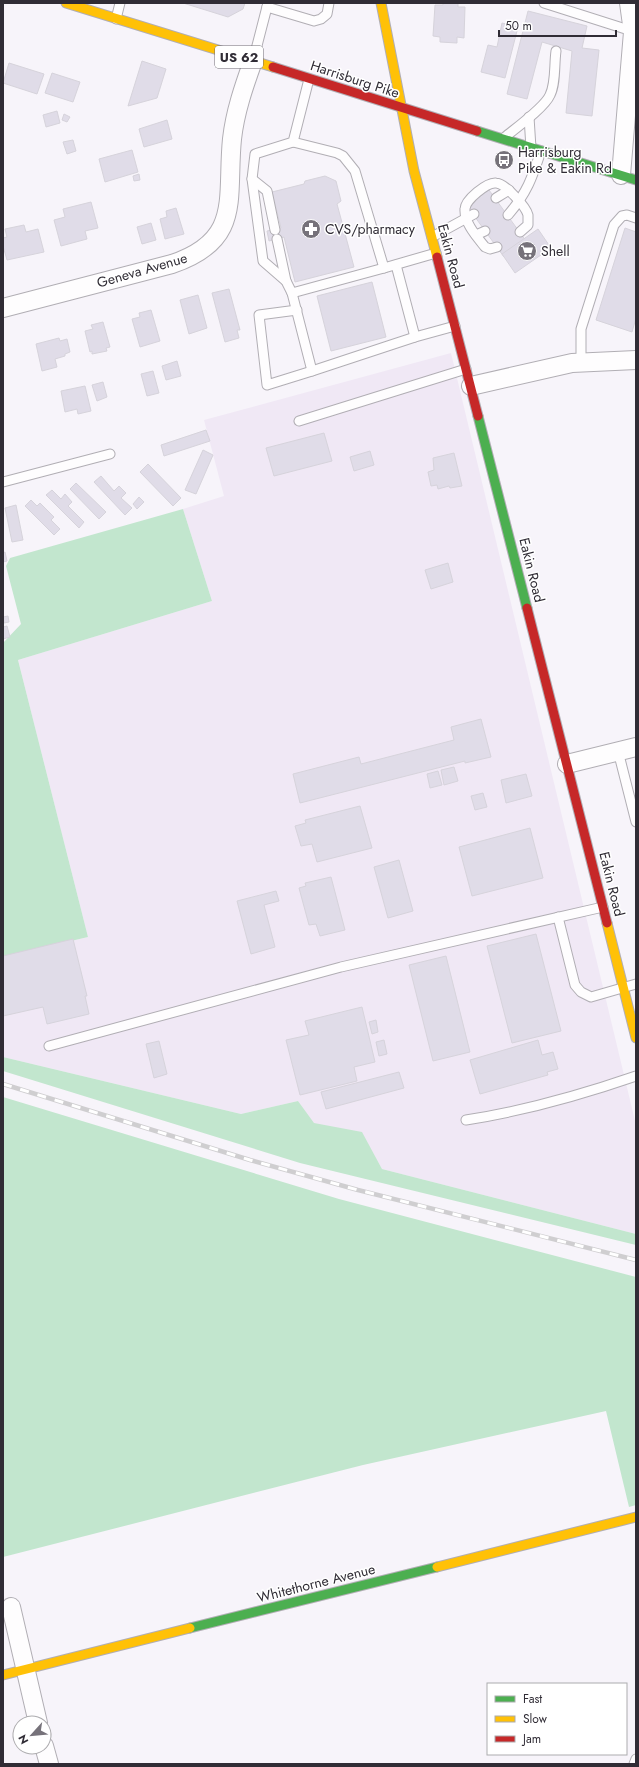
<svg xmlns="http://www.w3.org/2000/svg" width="639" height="1767" font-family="Jost,sans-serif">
<rect width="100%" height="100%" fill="#f7f4fa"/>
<path fill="#f0e8f5" d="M451,353L636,1125V1234L382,1169L362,1133L313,1124L298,1101L241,1114L3,1057V957L88,937L18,660L212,601L183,509L224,496L204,420Z"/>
<g fill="#c2e6ce">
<path d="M183,509L212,601L18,660L88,937L3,957V643L21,624L6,566L10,558Z"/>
<path d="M3,1057L241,1114L298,1101L314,1123L362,1132L382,1169L636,1234V1245L300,1163L3,1071Z"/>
<path d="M3,1097L339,1199L636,1277V1505L629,1507L606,1411L363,1465L3,1557Z"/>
</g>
<g fill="#e0dce8" stroke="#d6d3db">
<path d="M183,3H245L243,9L228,17Z"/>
<path d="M443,3H458V7H465L464,38L457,37V43L440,42V37L433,36L435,5H443Z"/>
<path d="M528,11L587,26L582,48L599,50L592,116L566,113L572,51L542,42L527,99L507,94Z"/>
<path d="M502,23L518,27L505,78L481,72L488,45L497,47Z"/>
<path d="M142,61L166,69L157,98L128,106Z"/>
<path d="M9,63L44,74L37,94L3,83Z"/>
<path d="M52,73L80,82L73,102L45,93Z"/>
<path d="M57,111L60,123L46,127L43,115Z"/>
<path d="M64,114L70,117L67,122L62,120Z"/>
<path d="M167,120L172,139L144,147L139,129Z"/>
<path d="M73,140L76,151L67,154L63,142Z"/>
<path d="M132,150L138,172L105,182L99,159Z"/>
<path d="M139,174L140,180L134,181L133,176Z"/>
<path d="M325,176L336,181L341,201L337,204L354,267L295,282L284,237L269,241L267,231L281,228L272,192L304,184L305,181Z"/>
<path d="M489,190L526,241L504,257L467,206Z"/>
<path d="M91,202L98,228L85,231L87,239L61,246L54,220L65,217L63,209Z"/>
<path d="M176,208L184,234L165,239L160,219L167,217L166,211Z"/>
<path d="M151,223L156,240L142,244L137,227Z"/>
<path d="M24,225L26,232L38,229L44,252L7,260L3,246V238L7,237L5,229Z"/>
<path d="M625,228L636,232V318L632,332L596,320Z"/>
<path d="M538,229L551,248L515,273L502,254Z"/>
<path d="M372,282L386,337L331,351L317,296Z"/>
<path d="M229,289L240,330H237L239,338L225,342L212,293Z"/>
<path d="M198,295L207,328L189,334L180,300Z"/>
<path d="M151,310L160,341L140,347L132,319L140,317L139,313Z"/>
<path d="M103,322L110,347L106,348L107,351L92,354V351L90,352L85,331L93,329L91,325Z"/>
<path d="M59,338L60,341L67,339L70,352L65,354V356L55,359L57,367L42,371L36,344Z"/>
<path d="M177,361L181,376L166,380L162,366Z"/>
<path d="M153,371L159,393L147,396L141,374Z"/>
<path d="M103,382L107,397L97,401L92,385Z"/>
<path d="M85,386L91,411L78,414L77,409L65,412L61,391Z"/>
<path d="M206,430L210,441L164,456L161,445Z"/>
<path d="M324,433L332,461L274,476L266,448Z"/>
<path d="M203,450L213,455L196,494L185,490Z"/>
<path d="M370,451L374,465L354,471L350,457Z"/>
<path d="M454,453L462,486L450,488L449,486L438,489L437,485L431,486L428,472L434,470L433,458Z"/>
<path d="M148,464L181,498L173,506L140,472Z"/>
<path d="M101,476L114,491L119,486L126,493L121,498L132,508L125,515L94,482Z"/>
<path d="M76,483L106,512L99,519L70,489Z"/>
<path d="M52,490L61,499L65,494L72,502L68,506L84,522L79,528L46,495Z"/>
<path d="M139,497L144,502L137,509L133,504Z"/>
<path d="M31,500L37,506L40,503L54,517L51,520L60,529L54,535L25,506Z"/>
<path d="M16,505L23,540L12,542L5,508Z"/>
<path d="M5,552L7,561L3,562V553Z"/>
<path d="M448,563L453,582L431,589L425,570Z"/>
<path d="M8,616L9,622L4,623L3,617Z"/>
<path d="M7,626L10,637L3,639V627Z"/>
<path d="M481,719L491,757L465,763V761L300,803L293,774L359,757L361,764L454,740L451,727Z"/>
<path d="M454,767L458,781L444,785L441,770Z"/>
<path d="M438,771L442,785L430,788L427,774Z"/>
<path d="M526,774L532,796L506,803L501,780Z"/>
<path d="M483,793L487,807L475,810L471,796Z"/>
<path d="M360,806L372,848L317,862L312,844L301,846L295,826L306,823L305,820Z"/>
<path d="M530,828L543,878L472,896L459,847Z"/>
<path d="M399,860L413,911L388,918L374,867Z"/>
<path d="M331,877L345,930L320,936L316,924L309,925L299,888L306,886L305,883Z"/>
<path d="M276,891L279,901L264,905L275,947L251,954L237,901Z"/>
<path d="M536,934L561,1031L512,1043L487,946Z"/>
<path d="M73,939L87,996H85L89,1014L47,1024L43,1007L3,1016V956Z"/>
<path d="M446,956L470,1052L433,1061L409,965Z"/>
<path d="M362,1007L375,1062L354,1067L357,1081L300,1095L286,1040L309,1035L305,1021Z"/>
<path d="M376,1020L378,1032L372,1034L369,1022Z"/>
<path d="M384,1040L387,1054L379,1056L376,1042Z"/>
<path d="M538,1040L542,1055L553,1052L558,1069L547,1072L548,1075L480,1094L470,1060Z"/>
<path d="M159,1041L167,1074L154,1078L146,1044Z"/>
<path d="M399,1072L404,1088L326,1109L321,1092Z"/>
</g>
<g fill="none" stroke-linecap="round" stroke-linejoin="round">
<g stroke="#b1aeb4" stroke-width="11">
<g id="lane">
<path d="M544,3L635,32"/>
<path d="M267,7L314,21L321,19L327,14L329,3"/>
<path d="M116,19L120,3"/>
<path d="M253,61L268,3"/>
<path d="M309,79L293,142L255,154L252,179L263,261L286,281L292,293L312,371L415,337L455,326"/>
<path d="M529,117L531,148"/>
<path d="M505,137C516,128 545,107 550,95C556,83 554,65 556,51"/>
<path d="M293,142L337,153L343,156L355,171L384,268L436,253"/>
<path d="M252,179L267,191L275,230"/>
<path d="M496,198L509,190"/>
<path d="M508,215C527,193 532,178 541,151"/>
<path d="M476,235L485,231"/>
<path d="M432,237L474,214"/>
<path d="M277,239L286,281"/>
<path d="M497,247L490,249L485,247C477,237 464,223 465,209C465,200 487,182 496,183C505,183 526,207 528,215C528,218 528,222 528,225L520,232"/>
<path d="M396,265L415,337"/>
<path d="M292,293L384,268"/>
<path d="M297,310L259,315L267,385L312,371"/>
<path d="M581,363V329L614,225L622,216L627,215L636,218"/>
<path d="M299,421L466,369"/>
<path d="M3,482L110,454"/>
<path d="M618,751L636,822"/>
<path d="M558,917L575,985L581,992L591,997L636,984"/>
<path d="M49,1046L341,967L603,907"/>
<path d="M466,1120C524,1111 581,1095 636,1076"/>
<path d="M634,1764L636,1759"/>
</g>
</g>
<g stroke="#b1aeb4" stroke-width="20">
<g id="street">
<path d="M621,175L633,32L629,3"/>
<path d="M3,308L172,264C243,240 226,198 232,139C235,112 244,86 253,61"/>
<path d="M471,386L572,363L636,360"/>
<path d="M567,764L636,747"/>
<path d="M11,1607L38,1723"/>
<path d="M44,1746L49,1764"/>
</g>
</g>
<g stroke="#b1aeb4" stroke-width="11">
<g id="fast">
<path d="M477,131L636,180"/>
<path d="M478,416L527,608"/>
<path d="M190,1628L437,1567"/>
</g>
</g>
<g stroke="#b1aeb4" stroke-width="11">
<g id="slow">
<path d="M66,3L273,67"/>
<path d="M381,3L414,171L437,257"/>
<path d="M607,923L636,1038"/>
<path d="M437,1567L636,1517"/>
<path d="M3,1675L190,1628"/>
</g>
</g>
<g stroke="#b1aeb4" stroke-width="11">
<g id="jam">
<path d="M273,67L477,131"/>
<path d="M437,257L478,416"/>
<path d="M527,608L607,923"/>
</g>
</g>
<use href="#lane" stroke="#fefdfe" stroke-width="9"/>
<use href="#street" stroke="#fefdfe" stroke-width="18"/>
<use href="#fast" stroke="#4caf50" stroke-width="9"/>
<use href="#slow" stroke="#ffc107" stroke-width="9"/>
<use href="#jam" stroke="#c62828" stroke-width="9"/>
<g stroke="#cfced0" stroke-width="4.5">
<path id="rail" d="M3,1084L250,1160L358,1190L636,1260"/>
</g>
<use href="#rail" stroke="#fff" stroke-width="3" stroke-dasharray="9" stroke-linecap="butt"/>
</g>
<defs>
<g id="bus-disc" transform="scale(1)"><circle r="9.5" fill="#76727a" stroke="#fff"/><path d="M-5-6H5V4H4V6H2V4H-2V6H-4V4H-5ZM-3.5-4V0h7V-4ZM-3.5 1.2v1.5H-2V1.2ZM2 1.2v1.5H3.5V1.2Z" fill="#fff"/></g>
<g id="pharmacy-disc" transform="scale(1)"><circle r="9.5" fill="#76727a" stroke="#fff"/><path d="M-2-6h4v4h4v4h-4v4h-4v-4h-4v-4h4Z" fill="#fff"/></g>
<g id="supermarket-disc" transform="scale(1)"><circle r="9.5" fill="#76727a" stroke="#fff"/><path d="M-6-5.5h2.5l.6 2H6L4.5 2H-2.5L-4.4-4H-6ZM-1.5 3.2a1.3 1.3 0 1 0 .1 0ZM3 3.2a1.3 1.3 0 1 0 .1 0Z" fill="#fff"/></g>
</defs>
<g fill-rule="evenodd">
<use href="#bus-disc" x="504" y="160"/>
<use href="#pharmacy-disc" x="311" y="229"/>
<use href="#supermarket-disc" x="527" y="251"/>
</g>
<g text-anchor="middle" stroke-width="3" stroke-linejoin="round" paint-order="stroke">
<rect fill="#fff" stroke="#6e6b72" stroke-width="1" x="215" y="46" width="48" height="22" rx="3"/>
<g font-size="13" font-weight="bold" fill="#302c35">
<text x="239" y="62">US 62</text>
</g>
<g font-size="14" fill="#302c35" stroke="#fff">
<text transform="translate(355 79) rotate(18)" y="5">Harrisburg Pike</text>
<text transform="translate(451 256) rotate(75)" y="5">Eakin Road</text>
<text transform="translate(142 270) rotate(-16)" y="5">Geneva Avenue</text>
<text transform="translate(532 570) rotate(76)" y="5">Eakin Road</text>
<text transform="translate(612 884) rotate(76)" y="5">Eakin Road</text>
<text transform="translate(316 1583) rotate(-14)" y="5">Whitethorne Avenue</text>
</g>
<g font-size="14" fill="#302c35" stroke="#fff" text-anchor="start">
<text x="518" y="157">Harrisburg<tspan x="518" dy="16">Pike &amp; Eakin Rd</tspan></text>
<text x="325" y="234">CVS/pharmacy</text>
<text x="541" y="256">Shell</text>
</g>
</g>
<rect width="639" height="1767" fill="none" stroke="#302c35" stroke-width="8"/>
<rect x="487" y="1683" width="140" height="72" fill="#ffffff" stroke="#acabae"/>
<rect x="495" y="1696" width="20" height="6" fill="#4caf50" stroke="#acabae"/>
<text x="523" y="1703" font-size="12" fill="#302c35">Fast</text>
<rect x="495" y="1716" width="20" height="6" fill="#ffc107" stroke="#acabae"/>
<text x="523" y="1723" font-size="12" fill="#302c35">Slow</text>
<rect x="495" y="1736" width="20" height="6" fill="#c62828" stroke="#acabae"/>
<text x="523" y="1743" font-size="12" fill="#302c35">Jam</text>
<g transform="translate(32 1735) rotate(243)"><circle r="19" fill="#ffffff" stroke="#acabae"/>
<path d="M0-3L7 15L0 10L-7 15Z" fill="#76727a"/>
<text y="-6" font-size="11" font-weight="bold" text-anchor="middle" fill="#302c35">N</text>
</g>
<path d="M499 30v6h117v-6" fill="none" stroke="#302c35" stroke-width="2"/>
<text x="505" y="30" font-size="12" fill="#302c35" stroke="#ffffff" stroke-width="3" paint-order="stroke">50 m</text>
</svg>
